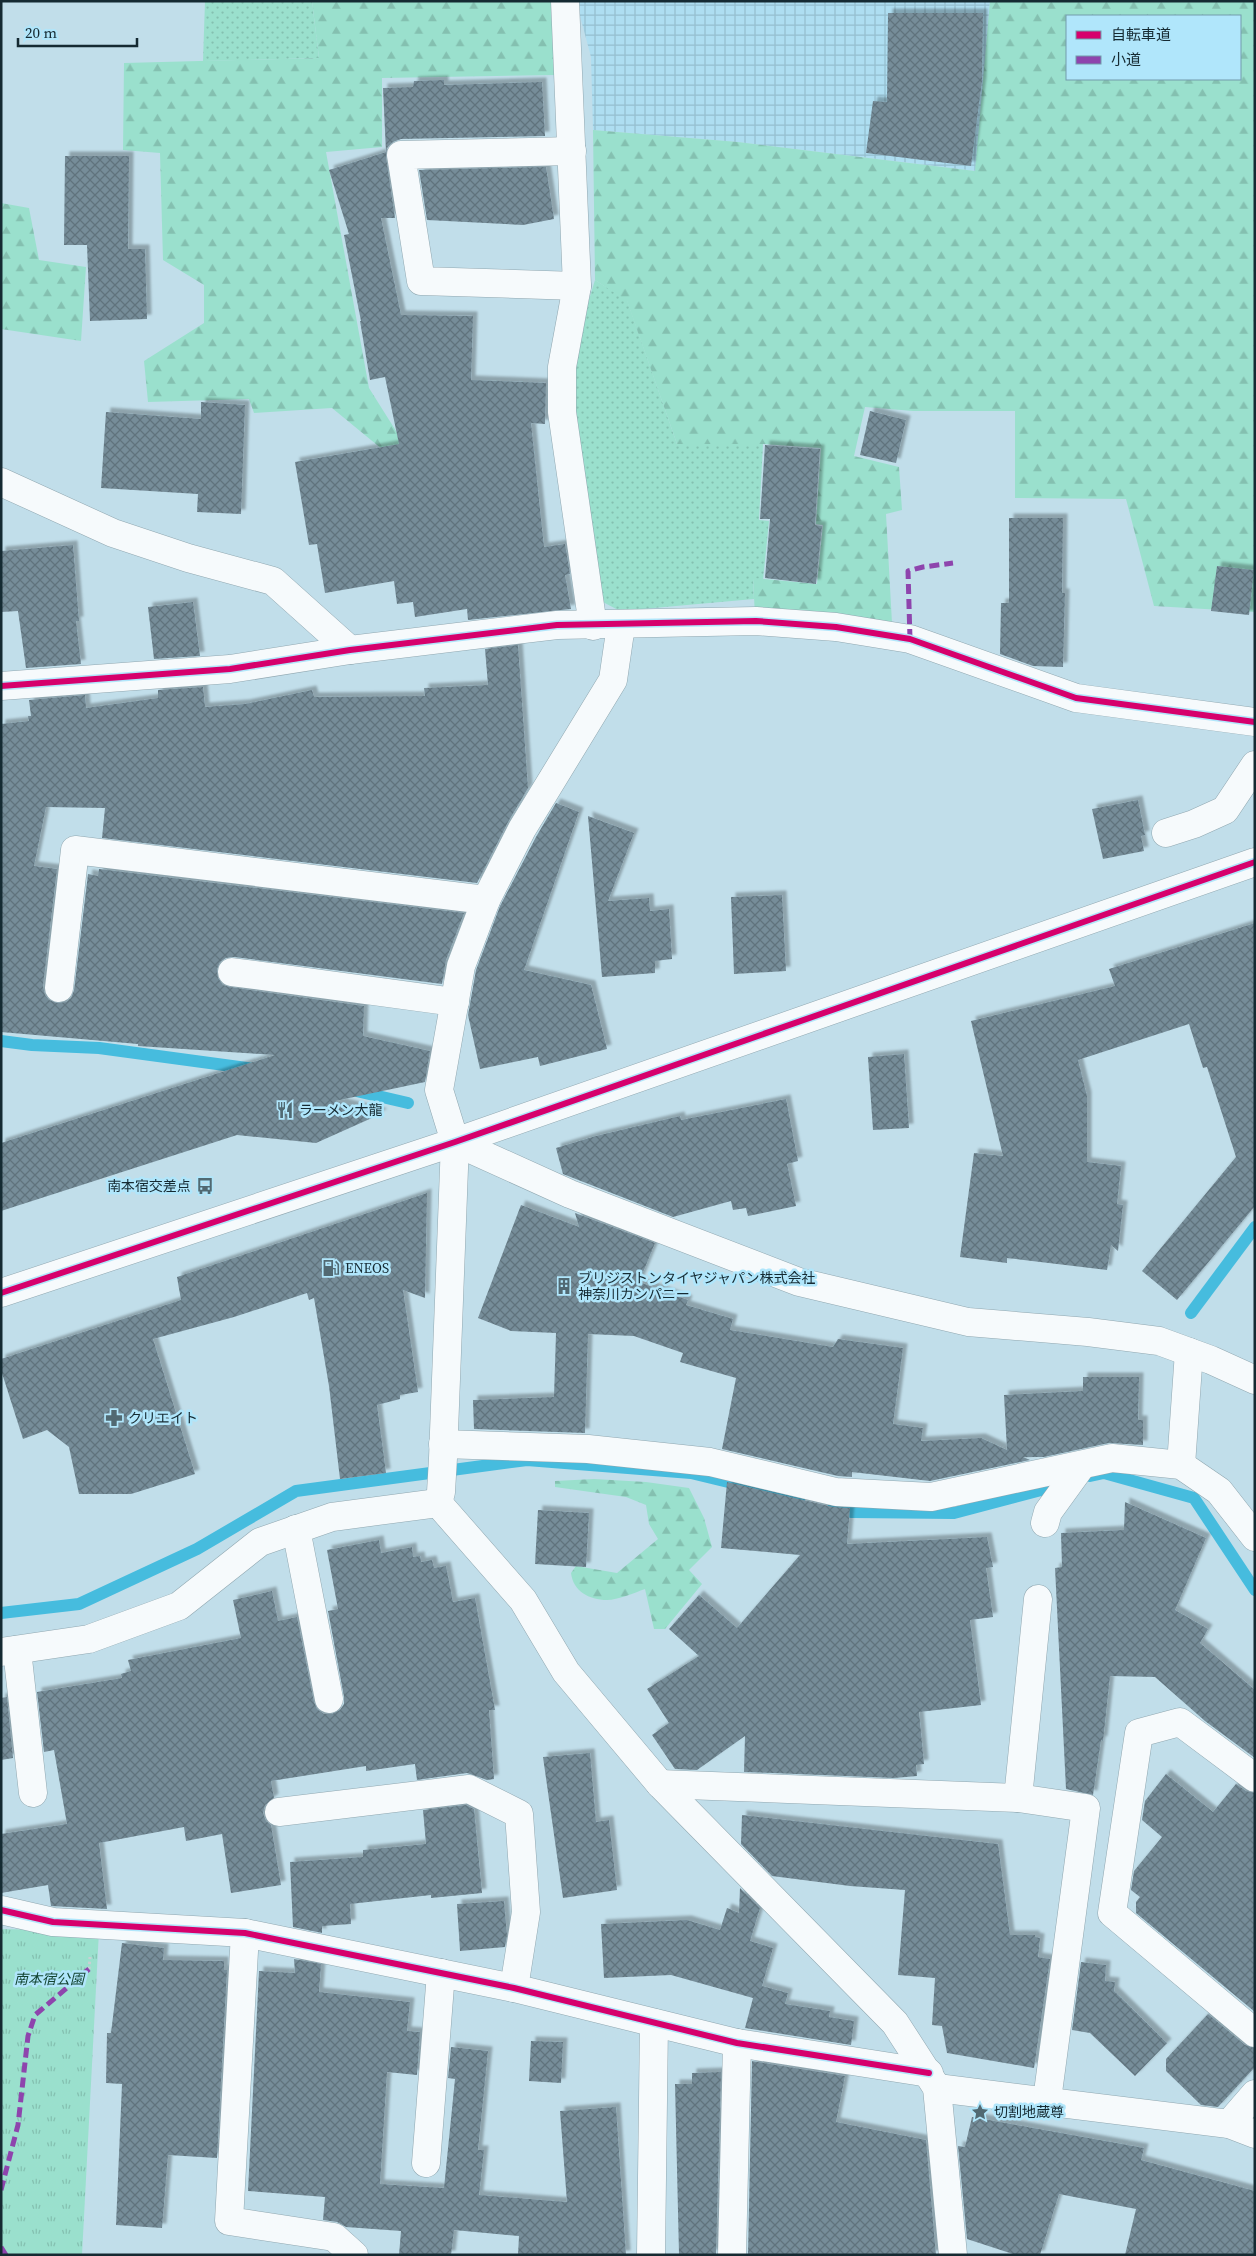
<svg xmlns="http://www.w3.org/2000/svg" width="1256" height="2256" font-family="'Source Serif 4','Noto Sans JP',serif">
<defs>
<pattern id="industrial-grid" width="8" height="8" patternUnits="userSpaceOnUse" patternTransform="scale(1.25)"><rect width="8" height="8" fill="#aedef1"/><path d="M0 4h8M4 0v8" fill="none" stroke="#95bfcf"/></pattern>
<pattern id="grass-dots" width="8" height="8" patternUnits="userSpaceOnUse" patternTransform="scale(1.25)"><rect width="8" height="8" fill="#9ae0cd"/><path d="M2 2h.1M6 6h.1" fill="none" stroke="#84c0b0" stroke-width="1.8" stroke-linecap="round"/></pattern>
<pattern id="forest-firs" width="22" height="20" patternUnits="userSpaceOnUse" patternTransform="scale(1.25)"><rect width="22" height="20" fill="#9ae0cd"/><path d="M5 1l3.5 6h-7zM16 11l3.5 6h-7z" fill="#84c0b0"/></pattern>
<pattern id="park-tufts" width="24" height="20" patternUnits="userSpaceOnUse" patternTransform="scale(1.25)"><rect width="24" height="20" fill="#9ae0cd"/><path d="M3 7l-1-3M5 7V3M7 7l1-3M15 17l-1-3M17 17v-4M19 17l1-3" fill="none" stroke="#84c0b0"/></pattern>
<pattern id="building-cross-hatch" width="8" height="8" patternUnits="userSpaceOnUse" patternTransform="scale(1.25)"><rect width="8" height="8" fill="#768d99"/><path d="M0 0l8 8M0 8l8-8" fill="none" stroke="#60737d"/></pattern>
<filter id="shadow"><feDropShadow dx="4.5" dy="-4.5" stdDeviation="1" flood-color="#0004"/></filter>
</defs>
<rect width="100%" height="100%" fill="#c1deea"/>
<path fill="url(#industrial-grid)" d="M576,1H990L976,171L738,142L593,130L591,57Z"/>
<g fill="url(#grass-dots)">
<path d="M205,1H312L319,58L203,61Z"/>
<path d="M595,280L627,300L677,444H763L759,520L769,521L763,580L753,579L754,599L620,611L601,601L572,383V355Z"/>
</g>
<g fill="url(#forest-firs)" fill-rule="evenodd">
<path d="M312,1H553L555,75L382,78V147L326,152L369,388L408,450L388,454L332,408L254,413L249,399L148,402L144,361L204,323V285L163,260L160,153L123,150L124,63L319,58Z"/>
<path d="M990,1H1255V612L1154,606L1126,499L1015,498V411H913L865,407L854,456L899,467L902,510L886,514L892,623L755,616L753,578L817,584L823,525L816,524L821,448L763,444H677L627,301L595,280L593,130L738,142L975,171ZM1067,16H1240V79H1067Z"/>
<path d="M1,203L29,208L39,260L86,267L81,341L1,329Z"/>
<path d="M594,1479L646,1482L689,1488L704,1518L712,1547L689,1570L702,1584L665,1629H654L645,1589C634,1593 618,1600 607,1600C589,1600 573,1591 571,1573L576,1566L617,1573L658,1539L649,1524L646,1505L626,1497L555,1487V1481Z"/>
</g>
<path fill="url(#park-tufts)" d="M1,1929L99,1931L82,2255H1Z"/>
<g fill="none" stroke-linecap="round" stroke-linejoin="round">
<g stroke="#46bcde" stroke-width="12">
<path d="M1,1041L32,1045L99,1048L254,1069"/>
<path d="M352,1090L408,1103"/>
<path d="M1191,1313L1255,1227"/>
<path d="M1090,1476L1104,1473L1194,1498L1255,1590"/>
<path d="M833,1508L851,1512L954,1513L1064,1484"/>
<path d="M1,1613L79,1604L197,1549L296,1491L527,1460L691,1473L799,1499"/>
</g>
</g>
<g fill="url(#building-cross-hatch)" filter="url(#shadow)">
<path d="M888,13H983L982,81L971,166L866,153L873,101L887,102Z"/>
<path d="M444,80V85L542,82L545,136L401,139L393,142L387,148L386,157L395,218H381L401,315L473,316L471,380L546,383L545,424L531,423L544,547L565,544L570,574L565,575L571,609L468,620L467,609L415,617L413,602L397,604L394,581L325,593L317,544L309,545L295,462L399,444L385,377L370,380L360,321H361L344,235L349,234L329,170L386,152L383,88L413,87L414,81Z"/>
<path d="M65,156H129L128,249H145L147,319L90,321L87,245H64Z"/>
<path d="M546,167L554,219L523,225L427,220L419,170Z"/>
<path d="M201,402L245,405L241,514L197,512L198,494L101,488L106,412L201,419Z"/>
<path d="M870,411L906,420L896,463L860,455Z"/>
<path d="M765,445L820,449L815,525L822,526L816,584L765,578L770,519H760Z"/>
<path d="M1009,518H1063L1062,593H1065L1063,667L1033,666L1000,654L1001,603H1009Z"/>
<path d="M73,545L79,621H76L81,664L26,668L18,611L1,612V551Z"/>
<path d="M1217,566L1254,570L1249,615L1211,611Z"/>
<path d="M193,602L200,656L154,659L148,607Z"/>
<path d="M518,645L528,788L508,822L477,883L102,838L105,808L46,807L34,866L57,869L43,986L45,995L49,1000L57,1003L66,1002L71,998L74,990L88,874L98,876L99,869L464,913L446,960L442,984L234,957L226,958L220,962L217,969L218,978L223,985L230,987L364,1006L363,1036L430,1051L425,1082L335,1101L383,1113L316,1143L237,1135L1,1211V1143L275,1055L138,1046V1044L1,1032V724L29,721L28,716H31L29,700L85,695L86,708L158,698V690L203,687L205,707L245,704L312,690L314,697L425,696L424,688L488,685L485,649Z"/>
<path d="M1138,800L1145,835L1141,836L1144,851L1103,859L1092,809Z"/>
<path d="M556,803L579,812L524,970L591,985L607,1049L540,1066L538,1057L480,1069L468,1015L476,970L500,906L536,837Z"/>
<path d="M588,816L634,833L608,901L649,898L650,911L669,909L672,959L655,961V973L602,977Z"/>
<path d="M782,895L786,971L734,974L731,897Z"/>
<path d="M1255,923V1206L1177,1300L1142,1271L1236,1157L1207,1067L1203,1068L1189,1024L1078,1060L1087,1096V1162L1121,1166L1117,1204L1123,1205L1118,1251L1111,1245L1107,1270L1007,1258V1263L960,1257L974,1153L1003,1156L971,1021L1115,986L1109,969Z"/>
<path d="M904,1054L909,1128L873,1130L868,1057Z"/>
<path d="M786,1099L798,1161L787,1164L796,1206L748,1216L746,1208L733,1210L731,1201L673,1217L563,1174L556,1148L596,1136L680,1116L681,1120Z"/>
<path d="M427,1193L425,1298L403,1290L418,1392L400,1395V1399L377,1405L386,1473L340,1479L329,1386L314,1298L309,1300L307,1293L234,1317L153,1339L195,1474L131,1494H79L69,1447L47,1430L23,1439L1,1370V1359L181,1300L177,1277Z"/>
<path d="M521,1205L579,1227L575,1213L655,1243L639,1282L688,1300L686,1305L733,1319L730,1330L833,1347L838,1339L903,1348L893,1424L923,1428L921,1441L981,1438L1007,1450L1004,1395L1083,1391V1377H1139L1138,1420H1143V1445L1109,1443L1044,1457H1023L1030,1460L930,1481L852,1472V1477L838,1476L722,1449L736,1378L680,1362L683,1353L634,1336L588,1334L585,1433L474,1429L473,1400L554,1397L556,1333L511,1331L478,1318Z"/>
<path d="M727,1482L833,1507L850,1508L847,1544L987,1537L993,1567L986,1568L993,1617L970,1620L981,1705L919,1712L924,1764L916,1765L917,1776L894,1778L744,1772L745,1736L697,1770L675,1769L652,1735L669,1723L647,1689L699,1656L669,1629L699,1595L737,1628L800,1555L721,1548Z"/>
<path d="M1125,1502L1206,1538L1175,1610L1208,1629L1200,1643L1255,1690V1758L1205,1721L1155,1677L1110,1676L1103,1741L1101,1740L1093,1795L1066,1789L1055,1568L1062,1567L1061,1533L1124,1530Z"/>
<path d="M538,1510L589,1513L586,1567L535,1564Z"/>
<path d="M379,1540L381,1553L412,1547L413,1557L420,1556L421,1562L432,1560L434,1568L446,1566L453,1602L475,1598L495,1710H489L494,1779L487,1780L467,1773L417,1780L415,1764L366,1771V1766L271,1781L274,1798L265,1805L263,1813L266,1821L271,1825L281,1885L231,1893L222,1834L186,1841L184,1827L99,1843L107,1909L51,1906L48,1885L1,1893V1834L67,1824L54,1750L44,1752L37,1692L122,1678L121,1674L131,1671L128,1660L241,1638L233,1600L272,1591L278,1621L297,1617L314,1702L317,1709L324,1714H332L340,1710L344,1704V1697L328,1611L338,1609L327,1550Z"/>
<path d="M7,1697L13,1758L1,1760V1698Z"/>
<path d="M590,1753L596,1822L609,1820L617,1890L563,1898L543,1757Z"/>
<path d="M1166,1774L1213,1812L1236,1784L1246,1791L1255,1793V2012L1136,1913V1902L1140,1897L1131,1890L1134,1871L1162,1837L1142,1820L1145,1801Z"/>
<path d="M466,1805L474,1809L482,1893L431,1898V1895L350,1904L351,1924L322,1926V1933L293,1927L290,1862L363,1857V1850L426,1844L423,1810Z"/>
<path d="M742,1815L998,1844L1010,1935H1035V1937L1040,1938L1038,1957L1050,1959L1034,2068L947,2053L942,2026L932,2025L935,1978L898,1975L905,1890L850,1886L772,1876L741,1844Z"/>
<path d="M740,1888L760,1908L750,1941L773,1948L762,1986L788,1993L785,2004L830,2011L829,2017L854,2021L851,2045L745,2028L753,1998L671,1975L604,1978L601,1924L687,1920L720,1930L727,1908L739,1913Z"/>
<path d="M504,1901L507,1935L505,1947L460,1951L457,1904Z"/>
<path d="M122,1943L164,1948L163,1960L224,1961V1970H227L217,2158L168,2155L162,2228L116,2225L122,2084L106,2083L107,2033H111Z"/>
<path d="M294,1959L321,1964L319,1992L410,2002L407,2031L420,2032L417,2075L387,2072L380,2184L444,2188L455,2079L448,2078L451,2047L488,2051L478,2150H484L479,2195L567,2202L560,2111L616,2107L626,2255H518L519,2236L454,2230L451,2255H399L401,2231L346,2227L337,2222L323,2220L325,2197L248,2191L259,1971L295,1973Z"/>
<path d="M1081,1962L1106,1965L1105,1981L1115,1982L1114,1991L1167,2043L1135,2076L1090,2033L1072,2030Z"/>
<path d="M1208,2014L1245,2045L1255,2048V2067L1218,2107L1201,2105L1166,2071V2059Z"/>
<path d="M531,2041L563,2042L561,2083L529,2081Z"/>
<path d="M752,2061L845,2076L836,2122L926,2140L936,2255L748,2254Z"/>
<path d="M721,2072L716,2254H679L675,2084H692V2073Z"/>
<path d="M972,2117L1144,2148L1141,2160L1255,2191V2255H1125L1136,2209L1059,2194L1040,2255H1016L967,2239L958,2146L965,2147Z"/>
</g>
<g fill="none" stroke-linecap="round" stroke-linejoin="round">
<g stroke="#90a7b0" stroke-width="29">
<g id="minor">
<path d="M565,1L577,286L562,367V412L593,626"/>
<path d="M572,151L401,155L421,281L577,286"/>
<path d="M1,482L113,533L188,558L273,581L350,650"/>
<path d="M1,686L230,669L350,650L557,625L756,621L836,627L910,639L1076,698L1255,722"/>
<path d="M1166,833L1194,824L1225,810L1255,765"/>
<path d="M232,972L455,1002"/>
<path d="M59,988L75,850L486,900"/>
<path d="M455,1142L570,1194L799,1282L968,1322L1088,1332L1159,1341L1211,1360L1255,1380"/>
<path d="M1,1293L455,1142L1255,862"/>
<path d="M443,1444L588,1449L710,1462L836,1492L931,1497L1112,1458L1181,1465L1219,1491L1255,1537"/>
<path d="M1181,1465L1189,1352"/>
<path d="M438,1503L523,1600L566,1672L660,1784L895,2023L937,2088L953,2255"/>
<path d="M438,1503L441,1492L443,1458L455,1142L439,1090L461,966L486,900L522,829L613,680L621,625"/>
<path d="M1045,1523L1048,1512L1082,1465"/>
<path d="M296,1529L329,1699"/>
<path d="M17,1650L33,1793"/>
<path d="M1,1652L89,1639L179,1606L260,1542L332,1517L438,1503"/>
<path d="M1255,1778L1180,1722L1139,1733L1112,1913L1255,2033"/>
<path d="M660,1784L1018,1798L1086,1808L1047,2100"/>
<path d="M1018,1798L1038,1599"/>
<path d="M279,1812L469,1789L519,1814L526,1912L514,1988"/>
<path d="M1,1910L53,1922L245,1933L514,1988L737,2043L929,2073"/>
<path d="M245,1933L229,2221L334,2237L354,2255"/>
<path d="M937,2088L1229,2124L1255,2134"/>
<path d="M1229,2124L1255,2094"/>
<path d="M426,2163L441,1973"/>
<path d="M651,2255L654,2023"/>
<path d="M732,2255L737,2043"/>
</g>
</g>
<path stroke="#c8d0d4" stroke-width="3" stroke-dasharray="2.5 2.5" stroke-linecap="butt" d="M89,1969L90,1957"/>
<use href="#minor" stroke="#f6fafc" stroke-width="28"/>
<g stroke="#8e44ad" stroke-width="5" stroke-dasharray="10 5" stroke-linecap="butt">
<path d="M910,639L908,571L923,567L953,563"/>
<path d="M1,2190L18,2125L28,2036L35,2015L89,1969"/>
<path d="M1,2247L6,2255"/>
</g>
<g stroke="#b0e6fb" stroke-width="9">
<g id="cycleway">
<path d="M1,686L230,669L350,650L557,625L756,621L836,627L910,639L1076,698L1255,722"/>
<path d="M1,1293L455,1142L1255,862"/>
<path d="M1,1910L53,1922L245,1933L514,1988L737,2043L929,2073"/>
</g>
</g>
<use href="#cycleway" stroke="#d6006c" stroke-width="6"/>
</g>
<defs>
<g id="restaurant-bare" transform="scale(1.35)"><path d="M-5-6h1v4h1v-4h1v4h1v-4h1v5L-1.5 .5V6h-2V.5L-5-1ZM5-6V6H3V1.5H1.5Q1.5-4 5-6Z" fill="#516972" stroke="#b0e6fb" stroke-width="2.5" paint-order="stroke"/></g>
<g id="bus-bare" transform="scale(1.35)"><path d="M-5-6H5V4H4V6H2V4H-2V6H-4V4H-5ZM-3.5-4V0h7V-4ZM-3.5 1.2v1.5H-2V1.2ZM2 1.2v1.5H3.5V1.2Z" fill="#516972" stroke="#b0e6fb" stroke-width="2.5" paint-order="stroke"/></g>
<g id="fuel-bare" transform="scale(1.35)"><path d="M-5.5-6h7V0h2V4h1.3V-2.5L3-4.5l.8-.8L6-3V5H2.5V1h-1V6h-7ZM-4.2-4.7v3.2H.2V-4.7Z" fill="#516972" stroke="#b0e6fb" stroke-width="2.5" paint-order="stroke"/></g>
<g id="building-bare" transform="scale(1.35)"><path d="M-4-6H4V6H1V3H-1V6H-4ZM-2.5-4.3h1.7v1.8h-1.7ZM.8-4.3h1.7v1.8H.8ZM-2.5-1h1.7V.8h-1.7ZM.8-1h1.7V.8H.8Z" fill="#516972" stroke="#b0e6fb" stroke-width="2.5" paint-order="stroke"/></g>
<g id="pharmacy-bare" transform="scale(1.35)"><path d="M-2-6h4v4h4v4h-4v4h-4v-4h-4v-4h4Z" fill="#516972" stroke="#b0e6fb" stroke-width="2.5" paint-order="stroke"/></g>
<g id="sight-bare" transform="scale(1.35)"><path d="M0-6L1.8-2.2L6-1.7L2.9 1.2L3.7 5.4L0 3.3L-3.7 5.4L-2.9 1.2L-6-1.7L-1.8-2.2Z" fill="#516972" stroke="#b0e6fb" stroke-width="2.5" paint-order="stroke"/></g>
</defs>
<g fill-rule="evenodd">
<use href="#restaurant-bare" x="285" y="1110"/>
<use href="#bus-bare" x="205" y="1186"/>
<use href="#fuel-bare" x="331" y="1268"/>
<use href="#building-bare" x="564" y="1286"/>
<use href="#pharmacy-bare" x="114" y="1418"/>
<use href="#sight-bare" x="980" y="2112"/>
</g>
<g text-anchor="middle" stroke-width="5" stroke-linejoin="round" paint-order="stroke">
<g font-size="14" fill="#152a32" stroke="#b0e6fb" text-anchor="start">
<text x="299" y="1115">ラーメン大龍</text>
<text x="191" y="1191" text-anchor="end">南本宿交差点</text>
<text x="345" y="1273">ENEOS</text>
<text x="578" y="1283">ブリジストンタイヤジャパン株式会社<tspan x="578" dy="16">神奈川カンパニー</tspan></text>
<text x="128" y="1423">クリエイト</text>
<text x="994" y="2117">切割地蔵尊</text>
</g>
<g font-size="14" font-style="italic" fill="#134532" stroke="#b0e6fb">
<text x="49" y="1984">南本宿公園</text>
</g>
</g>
<rect width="1256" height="2256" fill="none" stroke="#152a32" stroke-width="5"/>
<rect x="1066" y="15" width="175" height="65" fill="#b0e6fb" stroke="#729bab"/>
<rect x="1076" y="31" width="25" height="8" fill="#d6006c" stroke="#729bab"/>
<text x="1111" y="40" font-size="15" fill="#152a32">自転車道</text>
<rect x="1076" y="56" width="25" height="8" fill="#8e44ad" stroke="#729bab"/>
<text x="1111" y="65" font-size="15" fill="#152a32">小道</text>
<path d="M18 38v8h119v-8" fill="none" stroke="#152a32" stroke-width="2.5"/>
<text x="25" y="38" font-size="15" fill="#152a32" stroke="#b0e6fb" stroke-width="4" paint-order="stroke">20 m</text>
</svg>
